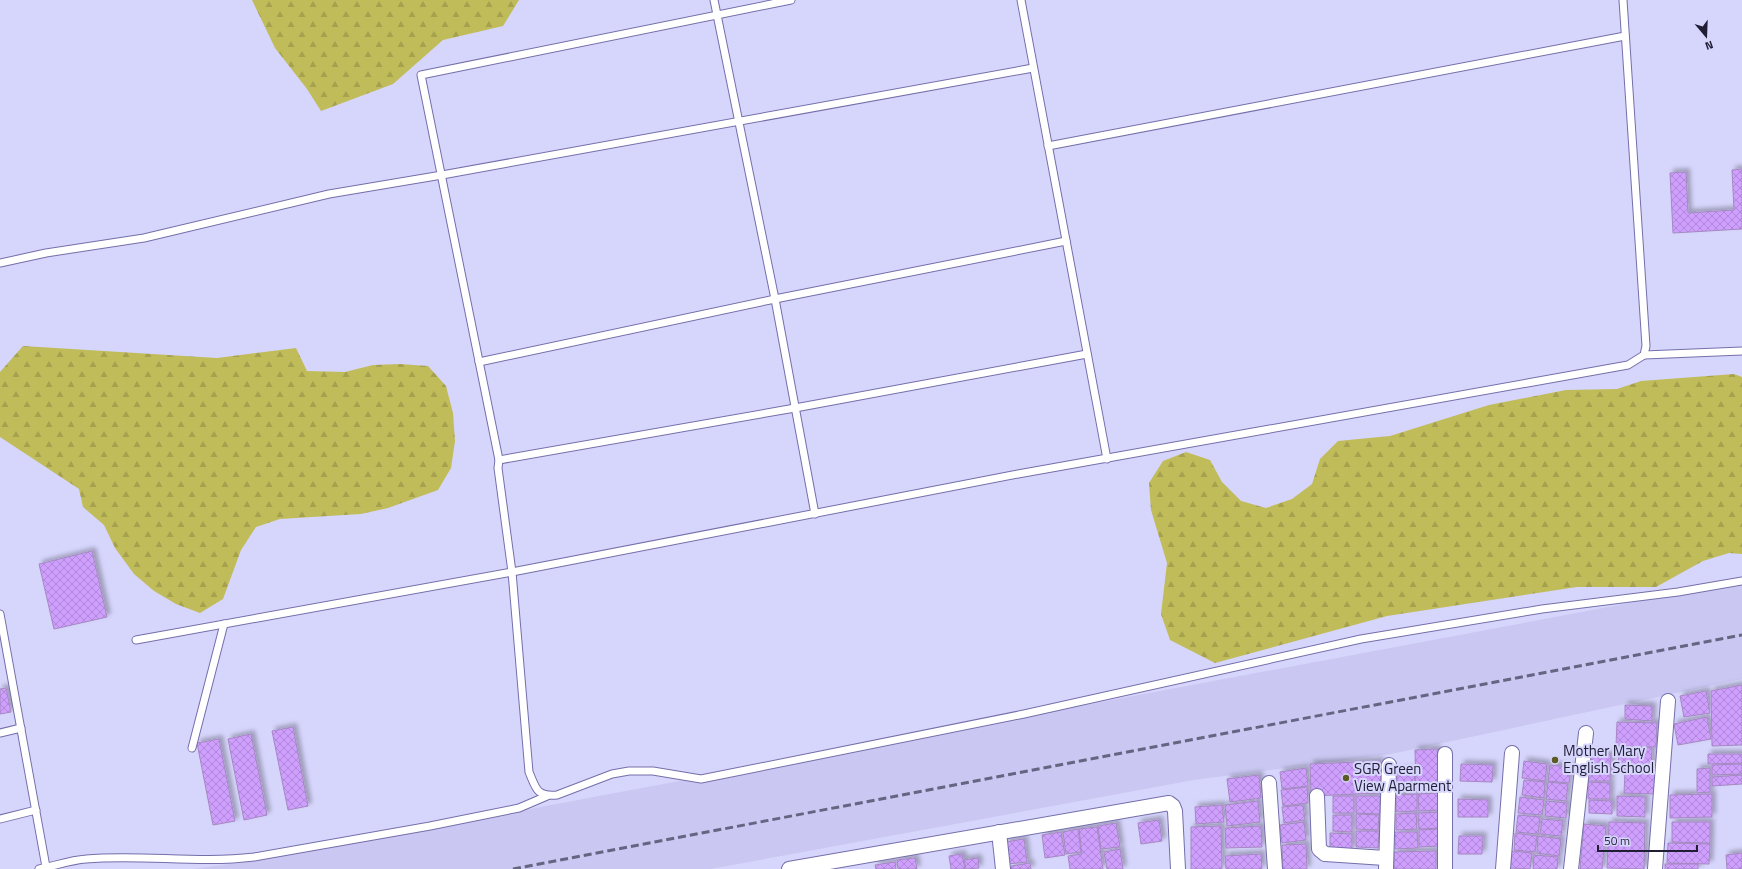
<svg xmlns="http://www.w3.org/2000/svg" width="1742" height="869" font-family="'Titillium Web',sans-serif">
<defs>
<pattern id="forest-firs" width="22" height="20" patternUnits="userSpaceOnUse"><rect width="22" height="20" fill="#c0bc59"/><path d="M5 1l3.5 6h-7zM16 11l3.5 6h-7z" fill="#a5a14e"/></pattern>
<pattern id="building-cross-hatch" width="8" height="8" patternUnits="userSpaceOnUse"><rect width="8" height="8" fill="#ce9ffc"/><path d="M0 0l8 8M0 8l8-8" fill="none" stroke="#b188d9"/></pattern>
<filter id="shadow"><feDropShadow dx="3.5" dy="-3.5" stdDeviation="2" flood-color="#0004"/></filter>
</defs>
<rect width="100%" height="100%" fill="#d6d5fc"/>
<path fill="#cac8f3" d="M1742,582V679L1391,754L1194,780L711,869H193L252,861Z"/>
<g fill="url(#forest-firs)">
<path d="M252,0H519L503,26L443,40L393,84L321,111L307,89L275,48Z"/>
<path d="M23,346L217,358L296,348L307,371L345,372L373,365L400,364L428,366L446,386L453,413L455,441L451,468L438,490L388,508L361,514L280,519L256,527L241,550L223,599L200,613L176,604L154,591L134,574L115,548L104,525L83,507L79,489L0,437V372Z"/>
<path d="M1734,374L1742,377V554L1729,553L1703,561L1656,587H1577L1387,616L1215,663L1170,640L1161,614L1167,563L1151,510L1149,483L1163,461L1186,452L1210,460L1222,482L1241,501L1266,508L1292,499L1312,484L1320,459L1338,441L1390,436L1489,405L1566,390L1617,389L1641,381Z"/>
</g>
<g fill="url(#building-cross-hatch)" stroke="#a588c2" filter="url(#shadow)">
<path d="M1742,169V229L1673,233L1670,173L1686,172L1688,213L1734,210L1732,170Z"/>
<path d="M92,551L107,617L54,629L39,564Z"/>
<path d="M1742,685V745L1712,746L1711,691Z"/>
<path d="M6,688L11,712L0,714V689Z"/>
<path d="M1706,691L1710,713L1684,717L1680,696Z"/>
<path d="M1625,705L1652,706V721L1625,719Z"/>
<path d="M1707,717L1711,739L1678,745L1674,724Z"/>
<path d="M1617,722L1657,723L1656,747L1616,746Z"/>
<path d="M293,727L308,806L288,810L272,731Z"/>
<path d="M251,734L267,815L244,820L228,739Z"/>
<path d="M219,739L235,821L213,825L197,743Z"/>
<path d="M1619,747L1652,748L1651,770L1618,769Z"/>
<path d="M1437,749L1439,791L1416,792L1415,750Z"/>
<path d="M1589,754L1611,755L1610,781H1588Z"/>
<path d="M1708,754H1742V763L1708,764Z"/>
<path d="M1380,761L1382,793L1311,796L1310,764Z"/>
<path d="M1524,761L1547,764L1545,781L1522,778Z"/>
<path d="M1461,764L1493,765L1492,782L1460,781Z"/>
<path d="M1742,764V774L1712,775V765Z"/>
<path d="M1550,765L1571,767L1569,783L1548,781Z"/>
<path d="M1306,768L1308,786L1282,789L1280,772Z"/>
<path d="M1710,768V792L1697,793V769Z"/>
<path d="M1414,770L1415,785L1397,786V771Z"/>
<path d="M1625,772H1656L1655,794L1624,793Z"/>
<path d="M1259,775L1261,798L1230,802L1227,779Z"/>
<path d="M1742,775V784L1712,786V777Z"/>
<path d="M1524,780L1545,782L1544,798L1522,795Z"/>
<path d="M1548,782L1568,784L1566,801L1546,799Z"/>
<path d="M1588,782L1610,783V799H1588Z"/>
<path d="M1307,787L1308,803L1283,806L1281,790Z"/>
<path d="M1439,793L1440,810L1419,811L1418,794Z"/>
<path d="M1417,794V811L1396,812V795Z"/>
<path d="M1712,794V817L1670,818V795Z"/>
<rect x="1333" y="796" width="21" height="17"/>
<path d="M1356,796H1380V814L1356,813Z"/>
<path d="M1617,796L1645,797V817L1617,816Z"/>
<path d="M1520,797L1544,800L1542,815L1518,813Z"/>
<path d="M1458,799L1488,800V817H1458Z"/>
<path d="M1589,800L1612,801V814L1589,813Z"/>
<path d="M1258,801L1260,822L1227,826L1225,805Z"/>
<path d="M1546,801L1567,803L1566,818L1545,816Z"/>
<path d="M1222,805L1224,822L1196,824L1195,807Z"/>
<path d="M1303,805L1305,820L1284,823L1282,807Z"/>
<path d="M1441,812L1442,828L1419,829L1418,813Z"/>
<path d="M1416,813L1417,829L1396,830V814Z"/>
<path d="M1356,814L1379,815L1378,830L1356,829Z"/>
<path d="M1333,815H1352V832L1333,831Z"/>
<path d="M1518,815L1540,817L1538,834L1516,832Z"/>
<path d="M1542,819L1563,821L1561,836L1540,834Z"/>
<path d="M1159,820L1162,841L1141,844L1138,823Z"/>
<path d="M1304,822L1306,840L1282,843L1280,825Z"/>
<path d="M1609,822L1645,823L1644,869L1607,868Z"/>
<path d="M1672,822H1710V843L1672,842Z"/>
<path d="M1116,823L1120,847L1101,849L1098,826Z"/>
<path d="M1584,824L1606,826L1602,869H1580Z"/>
<path d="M1221,826L1222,869H1191V827Z"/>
<path d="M1261,826L1262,847L1226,848L1225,828Z"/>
<path d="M1097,827L1103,869H1070L1068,856L1082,854L1079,829Z"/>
<path d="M1078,829L1081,852L1066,854L1063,832Z"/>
<path d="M1440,829L1441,846L1419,847V830Z"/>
<path d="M1356,831H1379L1378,848L1356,847Z"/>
<path d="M1061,832L1065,855L1045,858L1042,835Z"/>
<path d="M1395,832H1417L1418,848L1395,849Z"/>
<path d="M1330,833L1352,834V850L1330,849Z"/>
<path d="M1515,833L1537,836L1535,852L1514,850Z"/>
<path d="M1459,836H1483L1482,854H1458Z"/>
<path d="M1538,836L1561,839L1559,856L1537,853Z"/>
<path d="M1024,839L1027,862L1008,864L1005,842Z"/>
<path d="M1668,843L1710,844L1709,864L1667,863Z"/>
<path d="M1306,844L1307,869H1283L1282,845Z"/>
<path d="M1120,849L1123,869H1107L1104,852Z"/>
<path d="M1436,851V869H1394V852Z"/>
<path d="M1512,851L1532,853L1530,869L1510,868Z"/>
<path d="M1742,853V869H1727L1726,855Z"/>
<path d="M962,854L965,869H951L949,856Z"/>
<path d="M1261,854L1262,869H1226L1225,856Z"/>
<path d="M1534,855L1558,857L1557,869H1533Z"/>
<path d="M915,858L917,869H898L897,860Z"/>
<path d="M978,858L979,868L966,869L964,860Z"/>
<path d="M895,862L896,869H876L875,865Z"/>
<path d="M1030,863L1031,869H1011V866Z"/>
<rect x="1665" y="864" width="33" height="5"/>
</g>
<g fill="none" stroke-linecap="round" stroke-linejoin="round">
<g stroke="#746faa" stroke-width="9">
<g id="lane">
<path d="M714,0L775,299L815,514"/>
<path d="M791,0L421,75L499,460L498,468L512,572L529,772C536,788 536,797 557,795L612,774L629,771H653L701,779L1024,714L1361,639L1542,609L1678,592L1742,581"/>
<path d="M1021,0L1107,459"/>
<path d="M1048,146L1625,36"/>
<path d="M0,263L46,253L144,238L329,194L442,175L1033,68"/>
<path d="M1644,355L1742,351"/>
<path d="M479,362L775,299L1066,241"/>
<path d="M499,460L795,408L1087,354"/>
<path d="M0,614L46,867"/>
<path d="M136,640L512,572L1018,474L1628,365L1644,355L1646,346L1623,0"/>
<path d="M0,733L21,728"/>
<path d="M192,748L224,624"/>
<path d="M0,819L36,810"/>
<path d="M39,869C54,866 71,860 86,859C142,854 198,864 254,857L430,826L519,808L547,796"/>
</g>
</g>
<g stroke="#746faa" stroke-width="16">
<g id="street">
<path d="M1445,754V869"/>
<path d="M1269,783L1275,869"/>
<path d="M1317,796L1319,849L1325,854L1385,858"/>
<path d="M999,832L1003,869"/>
<path d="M789,869L1169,803L1173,806L1175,811L1178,869"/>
<path d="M1386,869L1389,765"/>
<path d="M1503,869L1512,753"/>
<path d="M1571,869L1586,733"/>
<path d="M1655,869L1668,701"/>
</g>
</g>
<use href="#lane" stroke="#fff" stroke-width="7"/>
<use href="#street" stroke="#fff" stroke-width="14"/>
<path stroke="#666481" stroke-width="3" stroke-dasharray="8 4" stroke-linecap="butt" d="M513,869L1742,635"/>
</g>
<g fill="#5b5925" stroke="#d6d5fc" stroke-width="1.5">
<circle cx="1555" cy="760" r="4"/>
<circle cx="1346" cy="778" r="4"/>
</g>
<g text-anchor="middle" stroke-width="4" stroke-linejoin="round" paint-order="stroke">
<g font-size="15" fill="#201d35" stroke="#d6d5fc" text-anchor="start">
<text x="1563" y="756">Mother Mary<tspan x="1563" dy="17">English School</tspan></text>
<text x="1354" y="774">SGR Green<tspan x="1354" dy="17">View Aparment</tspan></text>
</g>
</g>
<g transform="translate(1706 36) rotate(161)" stroke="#d6d5fc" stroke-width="3" paint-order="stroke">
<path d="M0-3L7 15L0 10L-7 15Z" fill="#201d35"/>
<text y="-6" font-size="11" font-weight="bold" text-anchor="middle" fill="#201d35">N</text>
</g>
<path d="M1598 845v6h99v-6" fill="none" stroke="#201d35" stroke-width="2"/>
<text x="1604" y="845" font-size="12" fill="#201d35" stroke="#d6d5fc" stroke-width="3" paint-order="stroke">50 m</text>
</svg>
